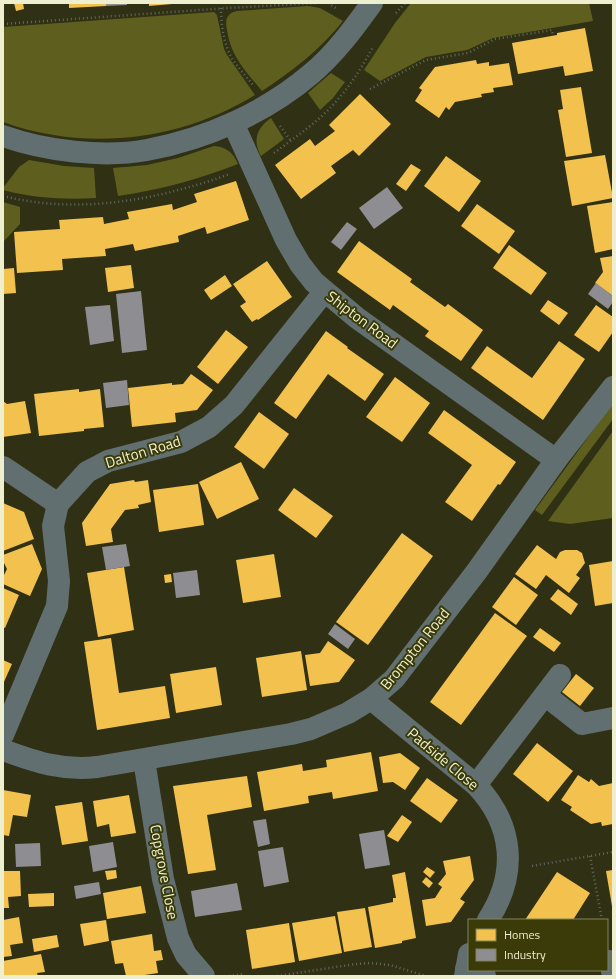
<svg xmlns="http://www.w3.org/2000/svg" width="616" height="979" font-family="'Titillium Web',sans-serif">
<rect width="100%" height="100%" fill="#303014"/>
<g fill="#5e5f1e">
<path d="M411,3H589L593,21L493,38L467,50L426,57L380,81L364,70L395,23Z"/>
<path d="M308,6L320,8L343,21C321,49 291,72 262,91C245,70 231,57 227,30C225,21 226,13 237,11Z"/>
<path d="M214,12L217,15L224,49L227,55L255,95C180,141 86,152 3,122V27Z"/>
<path d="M331,73L345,82L333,98L320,110L308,93Z"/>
<path d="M271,118L284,139L261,156C252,140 257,128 271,118Z"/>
<path d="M214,146C226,147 233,152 238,164C199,179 160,190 118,196L113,168L147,165L178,158Z"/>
<path d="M29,160L64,166L94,168L96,198C64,200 34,198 3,190V188L19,167Z"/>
<path d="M3,202L20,207V224L3,242Z"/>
<path d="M613,403V419L542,515L535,510Z"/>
<path d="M613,431V518L570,524L548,521Z"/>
</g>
<g fill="#f2c14e">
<path d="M14,3H23L24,9L16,11Z"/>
<path d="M69,3H106V6L69,8Z"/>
<path d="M149,3H172V4L149,6Z"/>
<path d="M585,28L593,71L565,76L563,66L518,74L512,43L557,35V33Z"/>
<path d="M476,60L477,64L489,62V66L509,63L513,85L493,88L494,92L481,94L482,97L455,102L449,110L446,107L439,118L415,101L422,90L419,88L435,67Z"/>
<path d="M581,87L592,153L566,157L558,110L563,109L560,90Z"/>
<path d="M360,94L391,124L359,156L353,150L331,166L336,173L301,199L275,165L310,139L315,146L335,131L329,125Z"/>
<path d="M605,155L613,198L572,206L564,161Z"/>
<path d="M446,156L481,181L459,212L424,186Z"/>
<path d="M411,164L421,170L406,191L396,184Z"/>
<path d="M236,181L249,220L207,234L205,227L178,236L179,242L135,251L133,244L105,249L106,256L62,259L63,270L17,273L14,232L60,229L59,220L103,217L104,224L129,219L127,212L172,204L173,210L197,202L194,194Z"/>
<path d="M613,202V249L595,253L587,206Z"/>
<path d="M477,204L515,231L499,254L461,226Z"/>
<path d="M359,241L412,279L410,282L445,307L448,304L483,330L461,361L425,336L429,331L393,305L390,310L337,272Z"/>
<path d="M509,245L547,273L531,295L493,268Z"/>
<path d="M613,256V296L595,283L603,272L600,258Z"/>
<path d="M267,261L292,297L258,320L257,319L252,322L240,306L246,302L233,284Z"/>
<path d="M131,265L134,288L108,292L105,268Z"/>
<path d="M14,268L16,293L3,294V269Z"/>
<path d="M225,275L232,286L211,300L204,290Z"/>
<path d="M548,300L568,313L559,325L540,311Z"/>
<path d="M596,305L613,317V332L599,352L574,335Z"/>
<path d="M226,330L248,347L218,384L197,367Z"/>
<path d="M326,331L348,347L347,348L384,374L365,401L328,374L296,419L274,403Z"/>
<path d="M559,341L585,359L543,420L471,368L487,346L532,378Z"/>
<path d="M191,374L213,390L197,410L175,413L176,422L132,427L128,388L172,383V385L183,384Z"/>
<path d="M395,377L430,403L402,442L366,417Z"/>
<path d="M79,389V392L100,389L104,427L84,429V431L39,436L34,394Z"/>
<path d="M3,401L7,404L25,401L31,433L3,437Z"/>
<path d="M444,410L516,462L500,485L498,484L472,521L445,502L472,465L428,433Z"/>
<path d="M259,412L289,434L264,469L234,447Z"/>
<path d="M241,462L259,499L217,519L199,482Z"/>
<path d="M134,480L135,482L148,480L151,502L138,505L139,508L125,510L111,529L113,542L86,546L82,523L110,484Z"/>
<path d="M198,484L204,525L159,532L153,490Z"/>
<path d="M294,488L333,516L316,538L278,510Z"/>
<path d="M3,503L24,512L34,539L3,551Z"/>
<path d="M402,533L433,556L368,645L336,622Z"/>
<path d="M32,544L42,569L30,596L3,584V577L7,569L3,561V555Z"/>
<path d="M537,545L556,559L560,552L565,550H577L582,553L585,563L576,575L580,578L569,593L546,575L536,589L515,574Z"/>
<path d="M274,554L281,597L243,603L236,560Z"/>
<path d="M613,561V603L595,606L589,565Z"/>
<path d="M124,567L134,630L98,637L87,573Z"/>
<path d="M171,574L172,582L165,583L164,575Z"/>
<path d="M514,577L538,595L516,625L492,607Z"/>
<path d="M3,588L19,595L5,628L3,627Z"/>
<path d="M558,589L578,604L571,615L550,599Z"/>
<path d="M495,613L527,636L461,725L430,702Z"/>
<path d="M540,628L561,643L554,652L533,637Z"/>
<path d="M111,638L119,693L165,686L170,718L97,730L84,642Z"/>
<path d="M328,641L355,660L339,682L310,686L305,655L320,653Z"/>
<path d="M301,651L307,690L262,697L256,658Z"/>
<path d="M3,660L12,664L3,684Z"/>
<path d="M216,667L222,705L176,713L170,674Z"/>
<path d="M576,674L594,688L580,706L562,692Z"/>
<path d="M537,743L573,771L548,802L513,774Z"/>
<path d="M371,752L378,791L333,799L332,792L308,796L309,803L264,811L257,772L302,764L303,771L327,767L326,760Z"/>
<path d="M400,753L420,768L405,790L393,782L383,783L379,757Z"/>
<path d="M578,775L589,782L591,779L599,786L613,783V824L602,826L601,822L591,824L570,810L572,807L561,800Z"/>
<path d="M247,776L252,807L207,815L216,870L188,874L173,786Z"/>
<path d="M427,778L458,800L441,823L410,801Z"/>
<path d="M3,790L31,795L27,817L13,815L9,836L3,835Z"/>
<path d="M129,795L136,833L111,837L109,824L97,827L93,801Z"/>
<path d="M82,802L88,841L62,845L55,806Z"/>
<path d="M402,815L412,822L398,842L387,836Z"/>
<path d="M470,856L474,880L460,899L465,902L451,922L426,926L422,900L435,898L442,887L438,884L446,874L443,861Z"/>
<path d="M427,867L435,872L430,878L423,872Z"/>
<path d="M116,870L117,878L107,880L105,871Z"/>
<path d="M613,870V906H612L606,871Z"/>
<path d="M3,871H20L21,896L8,897L9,908H3Z"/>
<path d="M405,872L416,938L402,941V943L375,948L368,907L393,902V898H396L392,875Z"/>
<path d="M557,872L590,893L573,920H525Z"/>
<path d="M426,877L433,883L429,888L422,882Z"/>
<path d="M141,886L146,913L107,919L103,893Z"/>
<path d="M54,893V906L29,907L28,894Z"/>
<path d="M365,908L372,947L344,952L337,912Z"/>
<path d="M335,916L342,953L299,961L292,923Z"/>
<path d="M19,917L23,943L10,945L12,956L3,957V920Z"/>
<path d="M106,920L109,941L84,946L80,924Z"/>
<path d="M289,923L295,962L252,969L246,930Z"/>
<path d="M152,934L154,951L161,950L163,960L156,961L158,973L138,976H126L123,963L115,964L111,941Z"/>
<path d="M57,935L59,947L34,952L32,939Z"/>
<path d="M41,954L45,972L37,973L38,976H3V961Z"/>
</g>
<g fill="#8d8d92">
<path d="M106,3H127V5L106,6Z"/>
<path d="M387,187L403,208L374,229L359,208Z"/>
<path d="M347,222L357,229L341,250L331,242Z"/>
<path d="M596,283L613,296V302L608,309L588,294Z"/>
<path d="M141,291L147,350L122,353L116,294Z"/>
<path d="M110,305L114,341L90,345L85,307Z"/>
<path d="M127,380L129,405L106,408L103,383Z"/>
<path d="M126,544L130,566L106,570L102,547Z"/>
<path d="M197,570L200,595L176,598L173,573Z"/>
<path d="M335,624L355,639L348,649L328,634Z"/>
<path d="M266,819L270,844L258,847L253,821Z"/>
<path d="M384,830L390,865L365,869L359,834Z"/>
<path d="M113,842L117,867L93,872L89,846Z"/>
<path d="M40,843L41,866L16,867L15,844Z"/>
<path d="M283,847L289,882L264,887L258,851Z"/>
<path d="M99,882L101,894L76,899L74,886Z"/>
<path d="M237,883L242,910L195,917L191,891Z"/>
</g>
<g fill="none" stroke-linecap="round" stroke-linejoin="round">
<g stroke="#626960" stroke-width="2.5" stroke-dasharray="1 3" stroke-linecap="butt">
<path d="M328,3L337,9"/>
<path d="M221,8C221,25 224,46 233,60C239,69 247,77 253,85"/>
<path d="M396,13L405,3"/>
<path d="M3,24L228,8L318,3"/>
<path d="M370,89L426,60L468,53L495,39L552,30L553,36"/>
<path d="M280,126L291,141"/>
<path d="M274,153C297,136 321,120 339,98C353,82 363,65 373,47"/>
<path d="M3,196C79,215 157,200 230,174"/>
<path d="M590,856L602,920"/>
<path d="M532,866L613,852"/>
<path d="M229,976L243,974L244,976"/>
<path d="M277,976L356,964L370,963L390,965L426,976"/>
</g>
<g stroke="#616f71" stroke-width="22">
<path d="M233,123L286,240L300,264L314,282L357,318L556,460"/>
<path d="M3,136C45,151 103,158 147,150C206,139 265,113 311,74C335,54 354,28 372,3"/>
<path d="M3,467L58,504"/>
<path d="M545,695L582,724L613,718"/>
<path d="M371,699L476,785C514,825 518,874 488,920"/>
<path d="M3,735L57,606L59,581L53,526L58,504L87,472L108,461L181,442L209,427L234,405L324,292"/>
<path d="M3,750C36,762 62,771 97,767L291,734L311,729L348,713L371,699L394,679L477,571L556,460L613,387"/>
<path d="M144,760L163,879L178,938L186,955L204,976"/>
<path d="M476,785L560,675"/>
<path d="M610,961L613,976"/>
<path d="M466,969L485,976"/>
<path d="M465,976L469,954"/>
</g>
</g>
<g text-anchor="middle" stroke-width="4" stroke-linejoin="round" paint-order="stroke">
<g font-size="15" fill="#edefcf" stroke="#3b3b09">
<text transform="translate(362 320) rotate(37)" y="5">Shipton Road</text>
<text transform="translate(143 452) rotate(-17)" y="5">Dalton Road</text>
<text transform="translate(415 649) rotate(-51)" y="5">Brompton Road</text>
<text transform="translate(443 759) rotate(40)" y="5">Padside Close</text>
<text transform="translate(164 872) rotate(79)" y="5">Copgrove Close</text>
</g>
</g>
<rect width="616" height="979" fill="none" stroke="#edefcf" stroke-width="8"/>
<rect x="468" y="919" width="140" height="52" fill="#3b3b09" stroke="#828358"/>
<rect x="476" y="929" width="20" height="12" fill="#f2c14e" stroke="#828358"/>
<text x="504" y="939" font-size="12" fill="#edefcf">Homes</text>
<rect x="476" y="949" width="20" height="12" fill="#8d8d92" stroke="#828358"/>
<text x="504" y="959" font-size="12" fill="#edefcf">Industry</text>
</svg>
